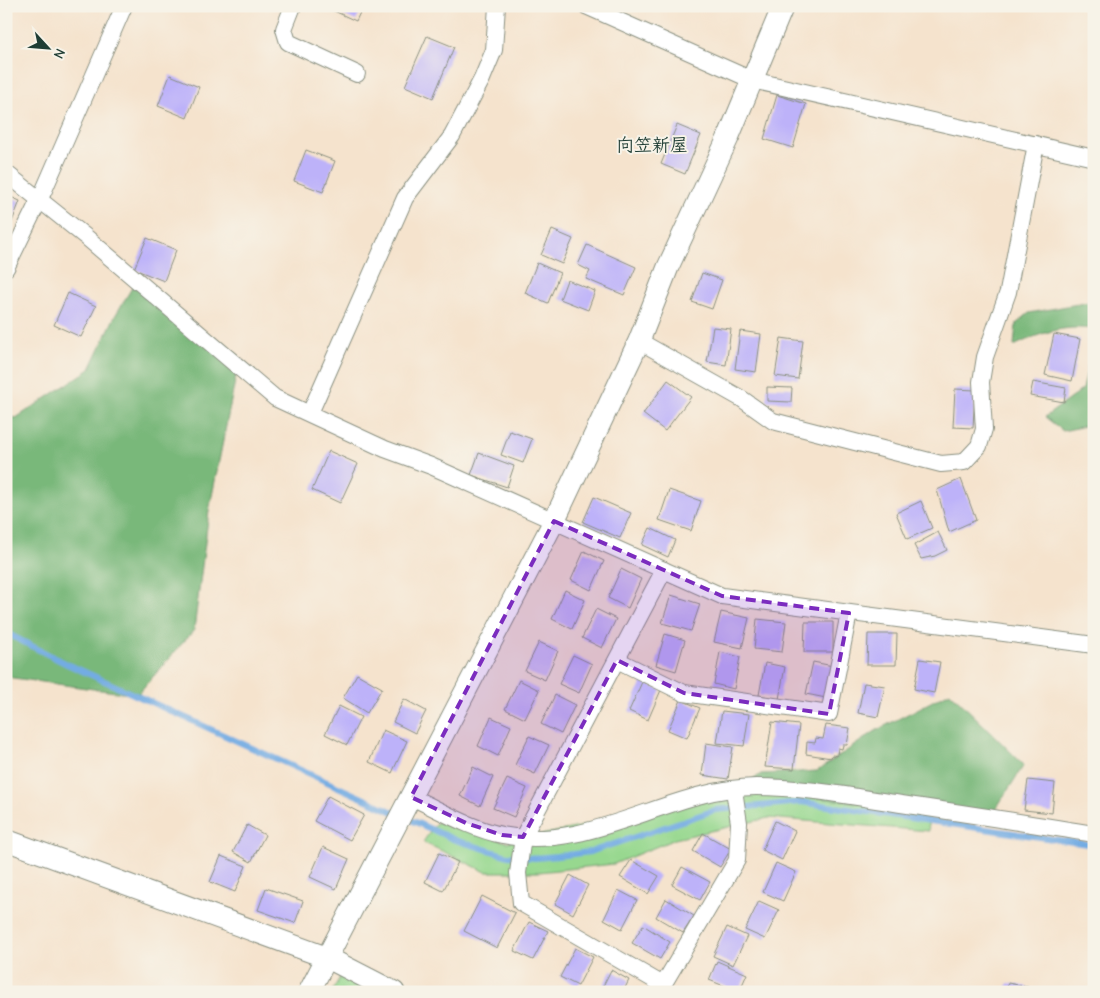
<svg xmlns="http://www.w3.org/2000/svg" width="1100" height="998" font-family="'Comic Neue','Klee One',sans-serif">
<rect width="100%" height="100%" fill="#f7f3e8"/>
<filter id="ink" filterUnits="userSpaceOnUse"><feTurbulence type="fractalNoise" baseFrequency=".02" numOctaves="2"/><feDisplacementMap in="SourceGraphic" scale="10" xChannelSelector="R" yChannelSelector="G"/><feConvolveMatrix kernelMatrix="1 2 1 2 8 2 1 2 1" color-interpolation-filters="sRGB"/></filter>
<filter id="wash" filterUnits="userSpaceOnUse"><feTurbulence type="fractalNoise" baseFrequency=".0096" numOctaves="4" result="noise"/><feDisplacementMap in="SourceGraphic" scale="20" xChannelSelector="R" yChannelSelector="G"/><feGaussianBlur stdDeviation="1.12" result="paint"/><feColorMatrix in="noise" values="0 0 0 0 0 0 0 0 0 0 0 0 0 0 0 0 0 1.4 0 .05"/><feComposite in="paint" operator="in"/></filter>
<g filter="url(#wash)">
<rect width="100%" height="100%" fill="#f5e3cd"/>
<g fill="#97d88f" stroke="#5b8a62">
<path d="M765,788L926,808L929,831L768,818L675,839L614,864L539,872H486L423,842L437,822L507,842Z"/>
<path d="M341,975L373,992H332Z"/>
</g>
<g fill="#79b87a" stroke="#4c7a57">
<path d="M136,281L238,366L209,511L194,630L137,695L6,677V416L16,418L90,369L115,316Z"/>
<path d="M1094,301V424L1063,431L1045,417L1083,389L1089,362L1092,329C1063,325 1040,333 1014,346L1016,324L1029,313Z"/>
<path d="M950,692L1024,765L990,818L740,789L761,774L817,771L877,730Z"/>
</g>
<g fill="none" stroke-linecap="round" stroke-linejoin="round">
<path stroke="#73ace3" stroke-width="6" d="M6,633L67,664L455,840L508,856L535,858L557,856L590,852L715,810L801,802L1094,845"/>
</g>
<g id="blocks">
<g fill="#bdb2f9">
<path d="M334,6H363L356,21L332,10Z"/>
<path d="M427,36L454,47L433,98L405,86Z"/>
<path d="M170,75L199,87L187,118L158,106Z"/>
<path d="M777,95L806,104L793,148L764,139Z"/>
<path d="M677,125L701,135L685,174L661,164Z"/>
<path d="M306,150L335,161L323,192L294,181Z"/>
<path d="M6,195L20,201L8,232L6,231Z"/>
<path d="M552,230L573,239L562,264L541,255Z"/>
<path d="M147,238L176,250L164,281L134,269Z"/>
<path d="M587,245L636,267L624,295L586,279L590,271L578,265Z"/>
<path d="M537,263L560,273L548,303L525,293Z"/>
<path d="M702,273L722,280L712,309L692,302Z"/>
<path d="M567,280L595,291L588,310L560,299Z"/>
<path d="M68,293L96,306L81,337L54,325Z"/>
<path d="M713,327L731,329L726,365L707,362Z"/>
<path d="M740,331L761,334L756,372L735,369Z"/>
<path d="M1054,334L1080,339L1072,381L1045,375Z"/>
<path d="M781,338L803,341L798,379L775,376Z"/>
<path d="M668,380L691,397L665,431L643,414Z"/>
<path d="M1033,382L1066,388L1064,402L1030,396Z"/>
<path d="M767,387L792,388L791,402L767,401Z"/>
<path d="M955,389L975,390L973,428L953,427Z"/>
<path d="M510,431L532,439L523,463L501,455Z"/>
<path d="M329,451L358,464L340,503L312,490Z"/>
<path d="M479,453L514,466L507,487L471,475Z"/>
<path d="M961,479L976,520L949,532L937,490Z"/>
<path d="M669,490L701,501L691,531L659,520Z"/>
<path d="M594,497L631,513L620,538L583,522Z"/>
<path d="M921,501L932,528L907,539L896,513Z"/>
<path d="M650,528L675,540L668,557L642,545Z"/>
<path d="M938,532L947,550L935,556L921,559L914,545Z"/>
<path d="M584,551L604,561L591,590L571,580Z"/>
<path d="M621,569L641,579L628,608L608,598Z"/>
<path d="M565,590L585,600L572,629L552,619Z"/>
<path d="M671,595L700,604L691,631L662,623Z"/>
<path d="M596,609L616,619L602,648L582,638Z"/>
<path d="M721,612L749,618L742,648L714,642Z"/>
<path d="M757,619L786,622L782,652L754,649Z"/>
<path d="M805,622H833V652H804Z"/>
<path d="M665,634L685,640L676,671L656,665Z"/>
<path d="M868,634H897L896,665H867Z"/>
<path d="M539,642L558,651L545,680L525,671Z"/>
<path d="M720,652L740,657L734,689L714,684Z"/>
<path d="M573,655L592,664L579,693L559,684Z"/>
<path d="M920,659L940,662L934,693L914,689Z"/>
<path d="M813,662L833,666L826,698L806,694Z"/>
<path d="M765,663L785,667L779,699L759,695Z"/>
<path d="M357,674L382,688L367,713L343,698Z"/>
<path d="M519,680L539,690L525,719L505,709Z"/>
<path d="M642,682L661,690L648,720L629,711Z"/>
<path d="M864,683L885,686L878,717L858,713Z"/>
<path d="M555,695L575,705L561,734L541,724Z"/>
<path d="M404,699L426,711L415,733L393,722Z"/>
<path d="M681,700L700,708L687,738L668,730Z"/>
<path d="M339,706L361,717L347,745L325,734Z"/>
<path d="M722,711L749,714L744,746L717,743Z"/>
<path d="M491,717L511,726L498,756L478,746Z"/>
<path d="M772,722L799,725L794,769L765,767Z"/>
<path d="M826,725L850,728L847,745H843L842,749L838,748L837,756L832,755L831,758L806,754L807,742L815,743L816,738L823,739Z"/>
<path d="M383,730L407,741L392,773L369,762Z"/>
<path d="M529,736L549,745L535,774L515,765Z"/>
<path d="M706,743L733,747L728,779L702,775Z"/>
<path d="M473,767L493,777L480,806L460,796Z"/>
<path d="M507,779L527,788L514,817L493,808Z"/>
<path d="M1028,780L1055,783L1052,813L1024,810Z"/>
<path d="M328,796L364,815L350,840L314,821Z"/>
<path d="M775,821L795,831L782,860L762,850Z"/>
<path d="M247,825L265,835L251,862L233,852Z"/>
<path d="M703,833L731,849L720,867L693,851Z"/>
<path d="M323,847L349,859L336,889L310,877Z"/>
<path d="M439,853L458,862L443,891L425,882Z"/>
<path d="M221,856L246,866L235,892L210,882Z"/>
<path d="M631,860L659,876L648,894L620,877Z"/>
<path d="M776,863L796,872L783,901L763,892Z"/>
<path d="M682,867L710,882L700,900L672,885Z"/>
<path d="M570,875L588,885L573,914L555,904Z"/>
<path d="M266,888L303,901L295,923L258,910Z"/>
<path d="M618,890L637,900L622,929L604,919Z"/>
<path d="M482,896L515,913L497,948L464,931Z"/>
<path d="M666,899L694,916L683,933L656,917Z"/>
<path d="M759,901L779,910L765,939L745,930Z"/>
<path d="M529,922L548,931L533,960L514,951Z"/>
<path d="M643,925L670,942L660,959L632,943Z"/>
<path d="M727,927L747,936L733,965L713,956Z"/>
<path d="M575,948L593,957L578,986L560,977Z"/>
<path d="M717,961L747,974L739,992L709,980Z"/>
<path d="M611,970L629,980L623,992H600Z"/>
<path d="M1008,983L1028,987V992H1006Z"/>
</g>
</g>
</g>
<g filter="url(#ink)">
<use href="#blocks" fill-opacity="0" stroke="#8a9080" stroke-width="1"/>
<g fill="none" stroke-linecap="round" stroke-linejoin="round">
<g stroke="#8a9080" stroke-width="18">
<g id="minor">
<path d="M293,6L284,29L288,42L357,74"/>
<path d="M586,6L752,80L1094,158"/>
<path d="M6,173L86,237L275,398L385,449L431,466L722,596L1094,645"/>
<path d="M6,268L44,190L124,6"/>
<path d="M639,341L742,399L773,421L941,464L964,462L979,446L984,429L981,382L985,357L1008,292L1036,144"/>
<path d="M310,413L405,198L452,136L482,79L494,50L497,6"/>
<path d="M664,570L523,837L518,873L521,903L663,985L737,860L739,823L734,790"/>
<path d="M617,660L684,693L829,714L849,613"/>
<path d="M411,797C440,810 471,829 502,835C591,853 669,788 756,787C803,787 849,796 895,803C961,813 1028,823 1094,834"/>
</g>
</g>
<g stroke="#8a9080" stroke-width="23">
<g id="tertiary">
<path d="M6,840L328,958L394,992"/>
<path d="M309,992L554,521L639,341L668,267L728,138L783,6"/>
</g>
</g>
<use href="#minor" stroke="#fff" stroke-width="16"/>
<use href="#tertiary" stroke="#fff" stroke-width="21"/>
</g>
</g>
<path fill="#7b2cbf" fill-opacity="0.2" stroke="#7b2cbf" stroke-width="4" stroke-dasharray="10 6" stroke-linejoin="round" d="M554,521L722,596L849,613L829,714L684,693L617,660L523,837L502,835L466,823L411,797Z"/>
<g text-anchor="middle" stroke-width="4" stroke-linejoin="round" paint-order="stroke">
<g font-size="18" font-weight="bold" fill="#1f3d34" stroke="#f7f3e8">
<text x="652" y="151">向笠新屋</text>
</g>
</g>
<rect width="1100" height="998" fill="none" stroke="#f7f3e8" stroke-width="25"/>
<g transform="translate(48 48) rotate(116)" stroke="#f7f3e8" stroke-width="4" paint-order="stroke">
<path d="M0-4L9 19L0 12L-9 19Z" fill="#1f3d34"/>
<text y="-8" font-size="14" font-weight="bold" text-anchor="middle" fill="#1f3d34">N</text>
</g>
</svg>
